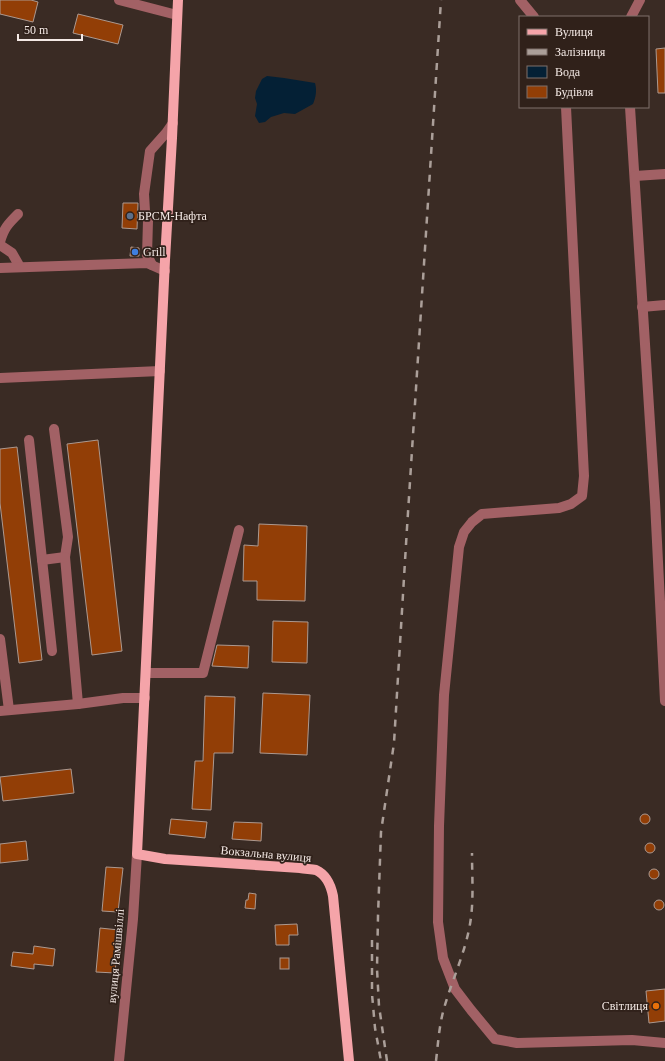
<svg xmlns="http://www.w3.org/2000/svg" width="665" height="1061" font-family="Georgia,serif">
<rect width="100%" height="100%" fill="#3a2b24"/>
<path fill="#042035" d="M267,76L284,78L315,83C317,90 316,97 313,104L295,114L284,113L271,117L265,122L259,123L255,116L257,104L255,98L256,91L262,79Z"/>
<g fill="#923e06" stroke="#ac9990">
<path d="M0,0H31L38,2L33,22L0,14Z"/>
<path d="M78,14L123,25L118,44L73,33Z"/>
<path d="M665,48V93H658L656,49Z"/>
<path d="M123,203H138L137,229L122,228Z"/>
<path d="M131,247L139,248V256H130Z"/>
<path d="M98,440L122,651L92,655L67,444Z"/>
<path d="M17,447L42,660L19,663L0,503V449Z"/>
<path d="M259,524L307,526L305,601L257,600V581H243L244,545L258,546Z"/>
<path d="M273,621L308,622L307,663L272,662Z"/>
<path d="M217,645L249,646L248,668L212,666Z"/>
<path d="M263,693L310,695L307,755L260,753Z"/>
<path d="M205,696L235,697L233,753H214L211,810L192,809L195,761H203Z"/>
<path d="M71,769L74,793L3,801L0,777Z"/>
<circle cx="645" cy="819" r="5"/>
<path d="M171,819L207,822L205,838L169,834Z"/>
<path d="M234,822L262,823L261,841L232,839Z"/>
<path d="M26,841L28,860L0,863V844Z"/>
<circle cx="650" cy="848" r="5"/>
<path d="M106,867L123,868L118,912L102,911Z"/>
<circle cx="654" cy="874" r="5"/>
<path d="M249,893L256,894L255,909L245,908L246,900H248Z"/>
<circle cx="659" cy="905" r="5"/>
<path d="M297,924L298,935H289V945H276L275,925Z"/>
<path d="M100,928L119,930L115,973L96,972Z"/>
<path d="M34,946L55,949L53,966L34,964V969L11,966L13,952L33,954Z"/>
<rect x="280" y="958" width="9" height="11"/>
<path d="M665,989V1021L649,1023L646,991Z"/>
</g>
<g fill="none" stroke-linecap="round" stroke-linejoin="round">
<g stroke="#a26165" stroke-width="10">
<path d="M119,0L177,15"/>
<path d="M520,0L534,17"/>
<path d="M631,17L640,0"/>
<path d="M566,107L584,476L582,496L571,504L559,508L482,514L472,522L464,532L459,547L444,695L439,826L438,922L443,958L455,989L471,1010L495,1039L517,1043L632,1040L665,1043"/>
<path d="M630,107L655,502L665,701"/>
<path d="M635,176L665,174"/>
<path d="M0,242C4,228 8,224 18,214"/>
<path d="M0,245L12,253L20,267"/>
<path d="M152,265L147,255L148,221L145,211L144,194L150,151L166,133L173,123"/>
<path d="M0,268L147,263L165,271"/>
<path d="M642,307L665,305"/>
<path d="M0,378L160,371"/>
<path d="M54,429L68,537L65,557L78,704"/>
<path d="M29,440L52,651"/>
<path d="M42,560L65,557"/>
<path d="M0,639L9,710"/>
<path d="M146,673H203L239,530"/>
<path d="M0,711L78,704L123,698H145"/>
<path d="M119,1061L133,919L137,854"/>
</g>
<path stroke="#f5a4a9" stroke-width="10" d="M178,0L172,138L165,260L137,854L165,859L300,868C305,869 311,869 316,870C327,875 331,886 333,896L349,1061"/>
<g stroke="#ab9f99" stroke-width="2.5" stroke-dasharray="7 7" stroke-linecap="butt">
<path d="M372,940V994L375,1028L381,1061"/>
<path d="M387,1061L379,1006L377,969L378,916L381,832L394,743L407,528L441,0"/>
<path d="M436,1061C438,1044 439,1028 443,1012C451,982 465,954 470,924C474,901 472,877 472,853"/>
</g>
</g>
<circle fill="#5c6f8a" stroke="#30211a" stroke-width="1.5" cx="130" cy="216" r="4"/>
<circle fill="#3f7fe0" stroke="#30211a" stroke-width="1.5" cx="135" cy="252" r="4"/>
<circle fill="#e8710a" stroke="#30211a" stroke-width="1.5" cx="656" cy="1006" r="4"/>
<g text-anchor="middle" stroke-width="3.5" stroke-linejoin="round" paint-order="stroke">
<g font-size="12" fill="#f4e9e5" stroke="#30211a" text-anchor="start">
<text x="138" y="220">БРСМ-Нафта</text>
<text x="143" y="256">Grill</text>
<text x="648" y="1010" text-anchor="end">Світлиця</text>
</g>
<g font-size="12" fill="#f4e9e5" stroke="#30211a">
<text transform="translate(266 854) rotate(5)" y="4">Вокзальна вулиця</text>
<text transform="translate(116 956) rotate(-85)" y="4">вулиця Рамішвіллі</text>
</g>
</g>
<rect x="519" y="16" width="130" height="92" fill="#30211a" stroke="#7e716b"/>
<rect x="527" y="29" width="20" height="6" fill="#f5a4a9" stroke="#7e716b"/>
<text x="555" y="36" font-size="12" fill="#f4e9e5">Вулиця</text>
<rect x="527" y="49" width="20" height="6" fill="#ab9f99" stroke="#7e716b"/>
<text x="555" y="56" font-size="12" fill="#f4e9e5">Залізниця</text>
<rect x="527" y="66" width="20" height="12" fill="#042035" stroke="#7e716b"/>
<text x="555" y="76" font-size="12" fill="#f4e9e5">Вода</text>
<rect x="527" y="86" width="20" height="12" fill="#923e06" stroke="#7e716b"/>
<text x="555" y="96" font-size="12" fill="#f4e9e5">Будівля</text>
<path d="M18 34v6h64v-6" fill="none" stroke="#f4e9e5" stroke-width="2"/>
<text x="24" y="34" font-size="12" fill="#f4e9e5" stroke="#30211a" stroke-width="3" paint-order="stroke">50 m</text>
</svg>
